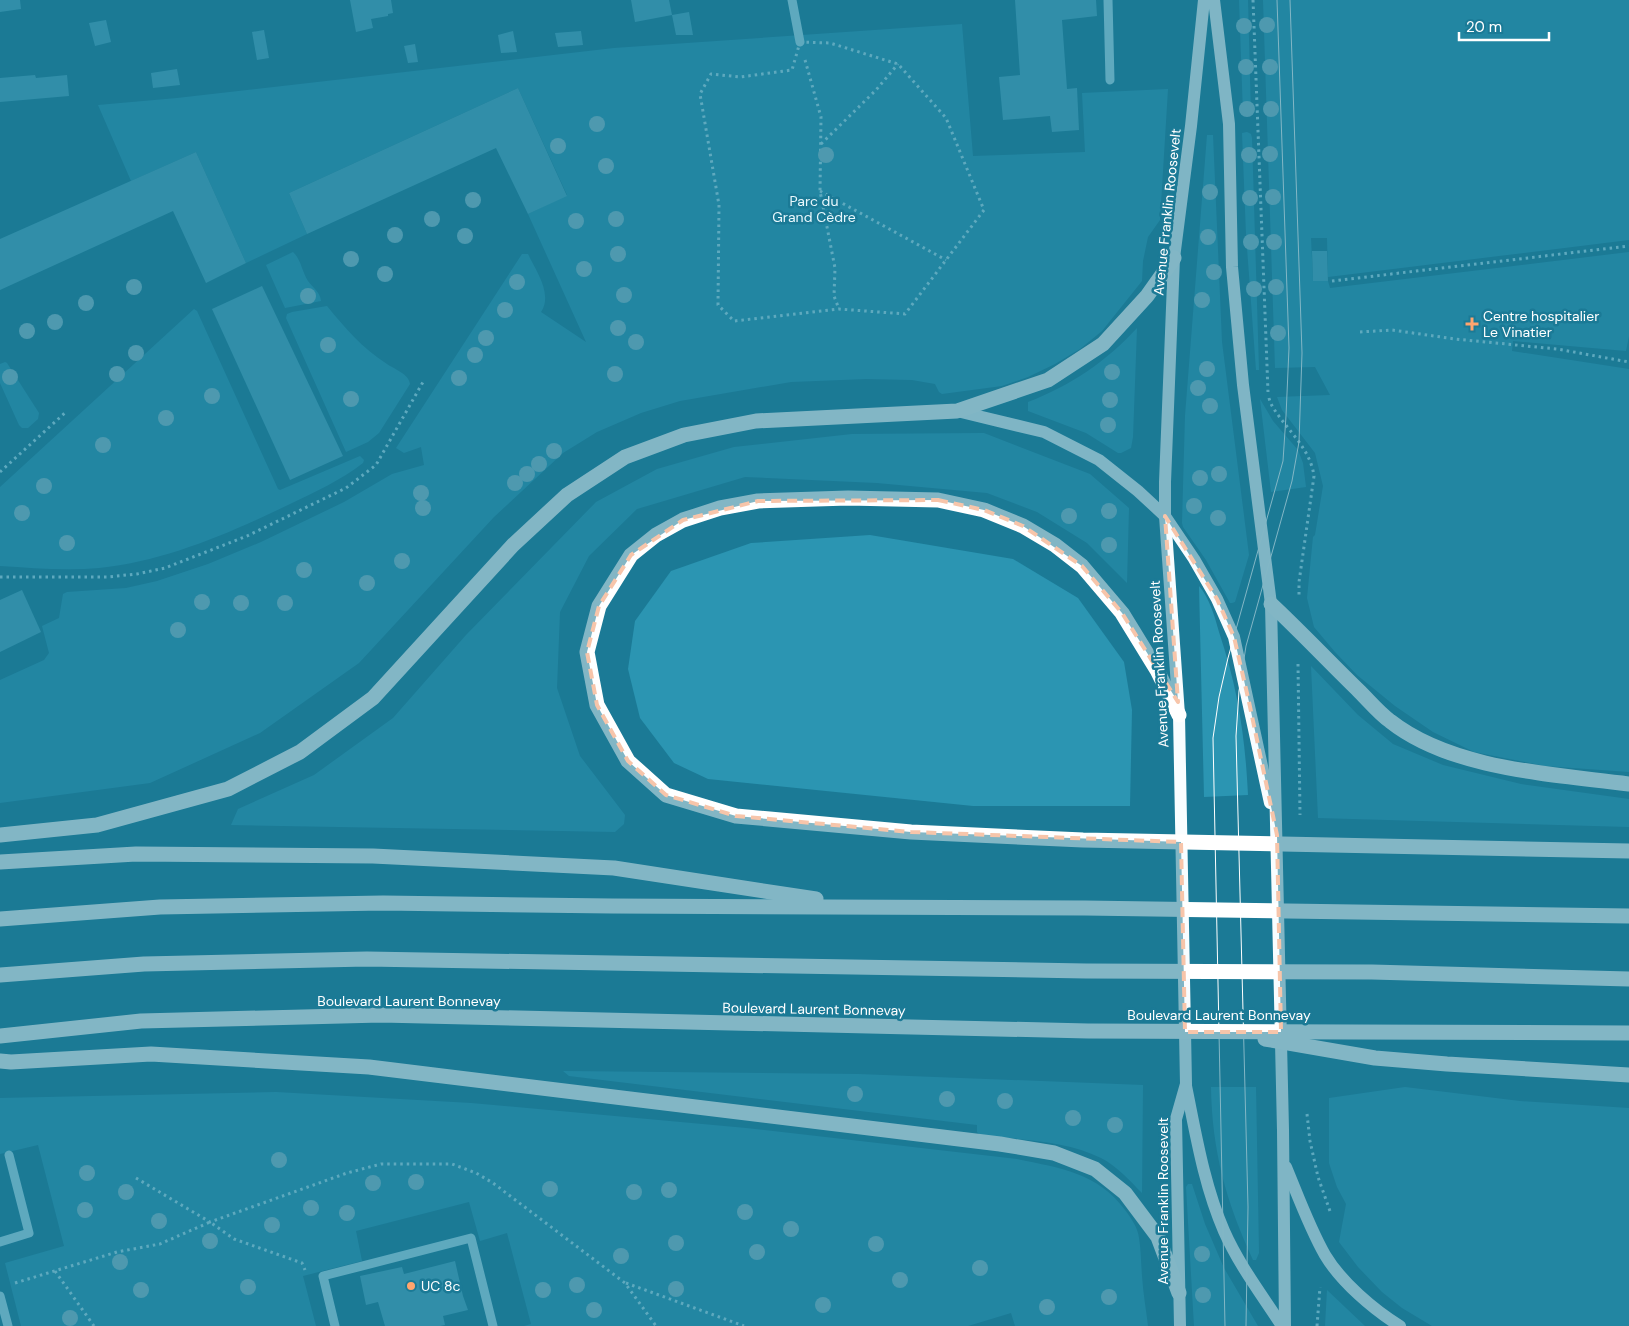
<svg xmlns="http://www.w3.org/2000/svg" width="1629" height="1326" font-family="'DM Sans',sans-serif">
<rect width="100%" height="100%" fill="#1b7a96"/>
<g fill="#2b95b2">
<path d="M1239,0H1248L1251,116L1243,114Z"/>
<path d="M1263,0H1629V240L1328,277L1327,238H1311L1313,281H1328L1330,288L1629,252V336L1626,351L1513,341L1512,351L1629,369V772L1545,766L1474,752L1433,732L1395,706L1357,675L1335,652L1314,627L1307,598L1313,537L1315,535L1323,486L1315,453L1282,410L1277,397L1330,395L1315,367L1275,368Z"/>
<path d="M962,24L973,156L1085,152L1082,93L1168,89L1160,220L1148,237L1143,261L1142,281L1102,331L1080,349L1055,364L1028,377L1002,386L942,394L939,392L935,384L912,380L866,379L791,382L680,401L641,413L597,432L563,453L494,517L359,663L260,733L150,783L0,803V680L44,660L49,653L42,626L59,618L63,594L67,592L126,588L157,581L208,564L261,542L344,502L392,474L424,465L421,447L404,453L396,448L522,254H528C536,271 553,294 541,312L586,342L528,214L567,195L518,88L289,193L307,234L246,263L196,152L131,181L98,105L177,98L614,48Z"/>
<path d="M1247,132L1251,134L1252,138L1259,370H1256L1246,234L1242,133Z"/>
<path d="M1207,135H1213L1222,342L1249,555L1235,602L1232,603H1230L1206,560L1183,527L1182,523L1185,416Z"/>
<path d="M293,252C301,259 302,272 308,281C313,288 320,292 321,301L285,308L266,265Z"/>
<path d="M327,306C345,328 362,348 387,364C394,369 409,374 410,384L379,433L368,442L346,452L286,318L287,314L292,312Z"/>
<path d="M194,309L197,311L278,489L280,490L360,456L364,460L363,463C341,480 315,492 290,504C230,533 166,561 99,568C66,571 33,568 0,566V487Z"/>
<path d="M1137,328L1133,437L1131,448L1121,453H1118L1086,433L1028,411V402C1070,386 1107,361 1137,328Z"/>
<path d="M5,362L7,363L39,413L38,419L28,428H22L19,425L0,383V364Z"/>
<path d="M1260,399L1273,421L1298,450L1303,463L1306,487L1271,492Z"/>
<path d="M984,433L1090,474L1129,508L1127,583L1087,543L1037,512L987,493L877,483L745,477L637,509L589,556L560,612L557,688L580,756L625,815L624,824L615,832L231,825L238,809L314,775L393,718L466,635L596,502L657,469L734,447L852,434Z"/>
<path d="M870,535L1013,559L1078,598L1124,662L1132,710L1130,806H973L708,779L674,763L640,718L628,669L635,621L671,571L751,543Z"/>
<path d="M1199,586C1209,597 1215,617 1219,632C1238,689 1245,735 1248,795L1204,797Z"/>
<path d="M1311,666L1358,715L1393,744L1443,765L1521,784L1629,799V827L1318,818Z"/>
<path d="M563,1071L858,1074L1143,1085L1142,1193C1130,1181 1117,1166 1101,1158C1065,1140 1020,1140 980,1135L977,1132V1125L569,1076Z"/>
<path d="M1211,1087H1256L1259,1253L1256,1260H1253C1226,1202 1212,1151 1211,1087Z"/>
<path d="M1405,1087L1520,1101L1629,1108V1326H1432L1402,1308L1382,1292L1358,1267L1339,1242L1346,1204L1337,1187L1329,1163V1098Z"/>
<path d="M276,1092L471,1103L746,1128L1017,1159C1060,1168 1098,1173 1125,1210C1131,1218 1138,1228 1139,1238C1141,1250 1141,1264 1142,1276C1143,1293 1146,1309 1148,1326H1015L1011,1313L968,1326H524L531,1324L507,1233L480,1241L469,1202L356,1231L362,1261L303,1276L316,1326H21L5,1263L64,1246L38,1145L0,1154V1098Z"/>
<path d="M1188,1184H1192L1205,1224L1224,1268L1258,1326H1194L1186,1187Z"/>
<path d="M1327,1290L1365,1326H1325Z"/>
</g>
<g fill="#4ca7c0">
<path d="M0,0H20L21,9L0,12Z"/>
<path d="M350,0H391L393,13L388,14V16L371,19L373,28L356,32Z"/>
<path d="M631,0H669L672,15L635,22Z"/>
<path d="M1015,0H1096L1097,16L1062,20L1067,89L1077,88L1079,130L1052,132L1050,116L1003,120L999,77L1020,75Z"/>
<path d="M689,12L693,35H676L672,15Z"/>
<path d="M106,20L111,42L95,46L89,23Z"/>
<path d="M264,30L269,58L257,60L252,32Z"/>
<path d="M513,31L517,52L501,53L498,35Z"/>
<path d="M581,31L583,45L558,47L555,33Z"/>
<path d="M415,44L418,62L408,63L404,46Z"/>
<path d="M177,69L180,85L153,88L151,73Z"/>
<path d="M35,75L36,78L67,75L69,96L0,102V78Z"/>
<path d="M518,88L567,196L528,214L496,148L307,234L289,193Z"/>
<path d="M196,152L246,263L206,283L173,211L0,290V239Z"/>
<path d="M1312,251H1327L1328,281H1313Z"/>
<path d="M262,286L343,456L290,480L212,309Z"/>
<path d="M22,590L41,632L0,652V600Z"/>
<path d="M455,1261L463,1296L468,1310L443,1316L445,1325L440,1326H385L378,1302L366,1305L360,1276L402,1267L404,1274Z"/>
</g>
<g fill="none" stroke-linecap="round" stroke-linejoin="round">
<g stroke="#afe2f0" stroke-width="3" stroke-dasharray="2.5 4" stroke-linecap="butt">
<path d="M1253,0L1268,392"/>
<path d="M800,42L830,43L898,64L946,118L984,210L905,314L839,309L734,321L718,305L719,205L700,94L711,74L740,77L792,70Z"/>
<path d="M805,60L821,117L820,191L835,268L834,296L839,309"/>
<path d="M821,144L876,90L898,64"/>
<path d="M820,191L946,260"/>
<path d="M1332,281L1629,246"/>
<path d="M1360,332L1392,330L1455,339L1557,349L1629,362"/>
<path d="M1269,398C1271,406 1276,412 1281,419C1294,436 1311,453 1314,476L1299,582V598"/>
<path d="M0,472L67,411"/>
<path d="M0,577H107L137,574L165,568L247,536L346,488L376,465L423,382"/>
<path d="M1298,664L1300,815"/>
<path d="M1307,1114L1310,1141L1318,1177L1331,1214"/>
<path d="M136,1178L210,1222L347,1173L381,1164H452L476,1173L493,1183L625,1283L656,1326"/>
<path d="M55,1271L94,1326"/>
<path d="M15,1283L117,1252L160,1244L210,1222L234,1239L302,1263L305,1270"/>
<path d="M626,1283L744,1326"/>
<path d="M1317,1326L1320,1287"/>
</g>
<g stroke="#afe2f0" stroke-width="9">
<path d="M792,0L800,42"/>
<path d="M1108,0L1110,80"/>
<path d="M0,1242L29,1233L9,1155"/>
<path d="M0,1296L8,1326"/>
<path d="M335,1326L323,1276L471,1238L493,1326"/>
</g>
<g stroke="#f8fdff" stroke-width="12">
<path d="M1214,0L1229,124L1232,267L1243,385L1271,604L1283,1130L1285,1326"/>
<path d="M957,411L1044,432L1099,460L1138,491L1165,516L1194,559L1217,599L1234,637L1270,803"/>
<path d="M1186,1086C1196,1135 1204,1185 1224,1231C1239,1265 1262,1295 1282,1326"/>
<path d="M1286,1167C1298,1196 1310,1229 1325,1255C1341,1282 1374,1310 1400,1326"/>
<path d="M1180,1326L1176,1119L1186,1084L1179,715L1165,516V482L1174,258L1191,126L1204,0"/>
</g>
<g stroke="#fff" stroke-width="15">
<path d="M1271,604C1302,633 1330,663 1360,692C1370,702 1379,713 1390,721C1452,770 1553,774 1629,784"/>
<path d="M1179,715L1157,670L1122,613L1082,566L1055,545L1023,526L984,510L938,500L848,498L758,501L720,508L683,520L656,535L631,555L599,606L587,652L597,705L628,761L666,795L736,816L911,832L1083,840L1629,851"/>
<path d="M0,835L97,825L228,789L300,752L373,698L513,545L567,495L625,457L684,435L756,421L957,411L1048,380L1103,344L1147,296L1174,258"/>
<path d="M0,862L136,854L373,856L614,868L816,899"/>
<path d="M0,919L160,907L383,903L612,906L1085,908L1629,916"/>
<path d="M0,975L144,964L367,959L1086,971L1372,972L1629,979"/>
<path d="M0,1036L141,1021L381,1015L1088,1031L1629,1033"/>
<path d="M1265,1039L1375,1058L1447,1064L1629,1075"/>
<path d="M0,1061L11,1062L151,1054L369,1067L1000,1144L1054,1153L1095,1169L1125,1193L1158,1237L1179,1293"/>
</g>
<g stroke="#fff" stroke-width="1">
<path d="M1225,1326L1213,738L1219,697L1228,658L1283,461L1286,416L1289,348L1277,0"/>
<path d="M1246,1326L1248,1207L1236,736L1239,691L1246,646L1292,481L1299,442L1302,353L1290,0"/>
</g>
</g>
<g fill="#8cbfcf">
<circle cx="1267" cy="25" r="8"/>
<circle cx="1244" cy="26" r="8"/>
<circle cx="1246" cy="67" r="8"/>
<circle cx="1270" cy="67" r="8"/>
<circle cx="1247" cy="109" r="8"/>
<circle cx="1271" cy="109" r="8"/>
<circle cx="597" cy="124" r="8"/>
<circle cx="558" cy="146" r="8"/>
<circle cx="1270" cy="154" r="8"/>
<circle cx="826" cy="155" r="8"/>
<circle cx="1249" cy="155" r="8"/>
<circle cx="606" cy="166" r="8"/>
<circle cx="1210" cy="192" r="8"/>
<circle cx="1273" cy="197" r="8"/>
<circle cx="1250" cy="198" r="8"/>
<circle cx="473" cy="200" r="8"/>
<circle cx="432" cy="219" r="8"/>
<circle cx="616" cy="219" r="8"/>
<circle cx="576" cy="221" r="8"/>
<circle cx="395" cy="235" r="8"/>
<circle cx="465" cy="236" r="8"/>
<circle cx="1208" cy="237" r="8"/>
<circle cx="1251" cy="242" r="8"/>
<circle cx="1274" cy="242" r="8"/>
<circle cx="618" cy="254" r="8"/>
<circle cx="351" cy="259" r="8"/>
<circle cx="584" cy="269" r="8"/>
<circle cx="1214" cy="272" r="8"/>
<circle cx="385" cy="274" r="8"/>
<circle cx="517" cy="282" r="8"/>
<circle cx="134" cy="287" r="8"/>
<circle cx="1276" cy="287" r="8"/>
<circle cx="1254" cy="289" r="8"/>
<circle cx="624" cy="295" r="8"/>
<circle cx="308" cy="296" r="8"/>
<circle cx="1202" cy="300" r="8"/>
<circle cx="86" cy="303" r="8"/>
<circle cx="505" cy="310" r="8"/>
<circle cx="55" cy="322" r="8"/>
<circle cx="618" cy="328" r="8"/>
<circle cx="27" cy="331" r="8"/>
<circle cx="1278" cy="333" r="8"/>
<circle cx="486" cy="338" r="8"/>
<circle cx="636" cy="342" r="8"/>
<circle cx="328" cy="345" r="8"/>
<circle cx="136" cy="353" r="8"/>
<circle cx="475" cy="355" r="8"/>
<circle cx="1207" cy="369" r="8"/>
<circle cx="1112" cy="372" r="8"/>
<circle cx="117" cy="374" r="8"/>
<circle cx="615" cy="374" r="8"/>
<circle cx="10" cy="377" r="8"/>
<circle cx="459" cy="378" r="8"/>
<circle cx="1198" cy="388" r="8"/>
<circle cx="212" cy="396" r="8"/>
<circle cx="351" cy="399" r="8"/>
<circle cx="1110" cy="400" r="8"/>
<circle cx="1210" cy="406" r="8"/>
<circle cx="166" cy="418" r="8"/>
<circle cx="1108" cy="425" r="8"/>
<circle cx="103" cy="445" r="8"/>
<circle cx="554" cy="451" r="8"/>
<circle cx="539" cy="464" r="8"/>
<circle cx="527" cy="474" r="8"/>
<circle cx="1219" cy="474" r="8"/>
<circle cx="1200" cy="478" r="8"/>
<circle cx="515" cy="483" r="8"/>
<circle cx="44" cy="486" r="8"/>
<circle cx="421" cy="493" r="8"/>
<circle cx="1194" cy="506" r="8"/>
<circle cx="423" cy="508" r="8"/>
<circle cx="1109" cy="511" r="8"/>
<circle cx="22" cy="513" r="8"/>
<circle cx="1069" cy="516" r="8"/>
<circle cx="1218" cy="518" r="8"/>
<circle cx="67" cy="543" r="8"/>
<circle cx="1109" cy="545" r="8"/>
<circle cx="402" cy="561" r="8"/>
<circle cx="304" cy="570" r="8"/>
<circle cx="367" cy="583" r="8"/>
<circle cx="202" cy="602" r="8"/>
<circle cx="241" cy="603" r="8"/>
<circle cx="285" cy="603" r="8"/>
<circle cx="178" cy="630" r="8"/>
<circle cx="855" cy="1094" r="8"/>
<circle cx="947" cy="1099" r="8"/>
<circle cx="1005" cy="1101" r="8"/>
<circle cx="1073" cy="1118" r="8"/>
<circle cx="1115" cy="1125" r="8"/>
<circle cx="279" cy="1160" r="8"/>
<circle cx="87" cy="1173" r="8"/>
<circle cx="416" cy="1182" r="8"/>
<circle cx="373" cy="1183" r="8"/>
<circle cx="550" cy="1189" r="8"/>
<circle cx="669" cy="1190" r="8"/>
<circle cx="126" cy="1192" r="8"/>
<circle cx="634" cy="1192" r="8"/>
<circle cx="311" cy="1208" r="8"/>
<circle cx="85" cy="1210" r="8"/>
<circle cx="745" cy="1212" r="8"/>
<circle cx="347" cy="1213" r="8"/>
<circle cx="159" cy="1221" r="8"/>
<circle cx="272" cy="1225" r="8"/>
<circle cx="791" cy="1229" r="8"/>
<circle cx="210" cy="1241" r="8"/>
<circle cx="676" cy="1243" r="8"/>
<circle cx="876" cy="1244" r="8"/>
<circle cx="757" cy="1252" r="8"/>
<circle cx="1202" cy="1254" r="8"/>
<circle cx="621" cy="1256" r="8"/>
<circle cx="120" cy="1262" r="8"/>
<circle cx="980" cy="1268" r="8"/>
<circle cx="900" cy="1280" r="8"/>
<circle cx="577" cy="1285" r="8"/>
<circle cx="248" cy="1287" r="8"/>
<circle cx="676" cy="1289" r="8"/>
<circle cx="141" cy="1290" r="8"/>
<circle cx="543" cy="1290" r="8"/>
<circle cx="1203" cy="1295" r="8"/>
<circle cx="1109" cy="1297" r="8"/>
<circle cx="823" cy="1305" r="8"/>
<circle cx="1047" cy="1307" r="8"/>
<circle cx="594" cy="1310" r="8"/>
<circle cx="70" cy="1318" r="8"/>
</g>
<path d="M0 0H1629V1326H0ZM938,500L984,510L1023,526L1082,566L1122,613L1178,702L1165,516L1217,599L1234,637L1249,702L1277,835L1281,1032H1185L1181,842L911,832L736,816L666,795L628,761L597,705L587,652L599,606L631,555L683,520L758,501Z" fill="#1b7a96" fill-opacity=".55" fill-rule="evenodd"/>
<path fill="none" stroke="#f7c5aa" stroke-width="4" stroke-dasharray="10 6" stroke-linejoin="round" d="M938,500L984,510L1023,526L1082,566L1122,613L1178,702L1165,516L1217,599L1234,637L1249,702L1277,835L1281,1032H1185L1181,842L911,832L736,816L666,795L628,761L597,705L587,652L599,606L631,555L683,520L758,501Z"/>
<g fill="#ffa56e" stroke="#1b7a96" stroke-width="2">
<path d="M1469.5 316.5h5v5h5v5h-5v5h-5v-5h-5v-5h5z"/>
<circle cx="411" cy="1286" r="5"/>
</g>
<g text-anchor="middle" stroke-width="5" stroke-linejoin="round" paint-order="stroke">
<g font-size="14" fill="#e8f8fd" stroke="#1b7a96">
<text x="814" y="206">Parc du<tspan x="814" dy="16">Grand Cèdre</tspan></text>
</g>
<g font-size="14" fill="#fff" stroke="#1b7a96">
<text transform="translate(1167 212) rotate(-84)" y="5">Avenue Franklin Roosevelt</text>
<text transform="translate(1159 664) rotate(-93)" y="5">Avenue Franklin Roosevelt</text>
<text x="409" y="1006">Boulevard Laurent Bonnevay</text>
<text transform="translate(814 1009) rotate(1)" y="5">Boulevard Laurent Bonnevay</text>
<text x="1219" y="1020">Boulevard Laurent Bonnevay</text>
<text transform="translate(1163 1201) rotate(-90)" y="5">Avenue Franklin Roosevelt</text>
</g>
<g font-size="14" fill="#fff" stroke="#1b7a96" text-anchor="start">
<text x="1483" y="321">Centre hospitalier<tspan x="1483" dy="16">Le Vinatier</tspan></text>
<text x="421" y="1291">UC 8c</text>
</g>
</g>
<path d="M1459 32v8h90v-8" fill="none" stroke="#ffffff" stroke-width="2.5"/>
<text x="1466" y="32" font-size="15" fill="#ffffff" stroke="#1b7a96" stroke-width="4" paint-order="stroke">20 m</text>
</svg>
